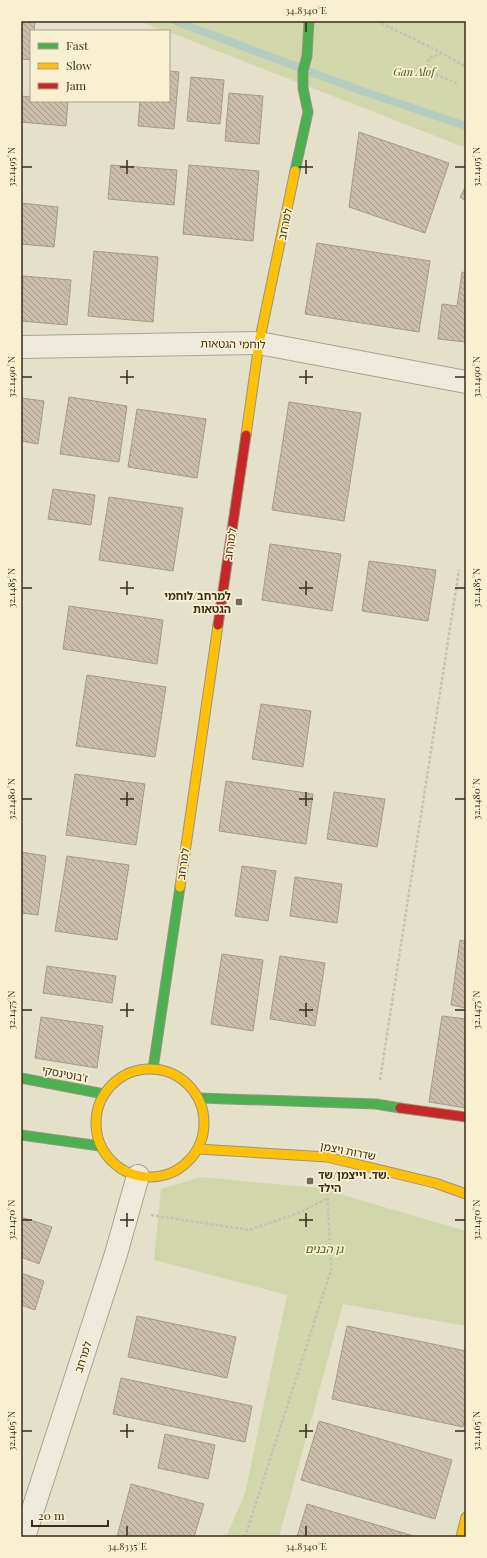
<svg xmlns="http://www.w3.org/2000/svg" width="487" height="1558" font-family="'Playfair Display','Noto Sans Hebrew',serif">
<defs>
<pattern id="building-back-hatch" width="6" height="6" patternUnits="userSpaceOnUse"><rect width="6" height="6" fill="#cabeab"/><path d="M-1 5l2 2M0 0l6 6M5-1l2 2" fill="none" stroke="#a59b8a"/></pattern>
</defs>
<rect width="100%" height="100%" fill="#e5e0ca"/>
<g fill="#d2d7ab">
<path d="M139,21H466V148L169,32V31H165Z"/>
<path d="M201,1177L319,1188L466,1231V1326L343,1304L279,1537H226L245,1493L287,1295L154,1260L161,1189Z"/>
</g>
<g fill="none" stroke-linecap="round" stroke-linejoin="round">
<path stroke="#b6ccc0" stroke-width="8" d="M175,21L359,90L466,126"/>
</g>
<g fill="url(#building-back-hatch)" stroke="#a59b89">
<path d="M21,21H35L34,31H31V60L21,59Z"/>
<path d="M169,71L179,72L174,129L138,126L140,101H169Z"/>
<path d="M191,77L224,80L220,124L187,121Z"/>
<path d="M229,93L263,96L259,144L225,141Z"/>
<path d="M21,96L31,97V101H68L66,126L21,122Z"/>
<path d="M359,132L449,163L425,233L349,207Z"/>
<path d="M111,165L177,170L174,205L108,199Z"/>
<path d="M189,165L259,171L253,241L183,234Z"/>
<path d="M466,186V201L460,197Z"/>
<path d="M21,203L58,207L54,247L21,244Z"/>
<path d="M317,243L430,261L419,332L305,314Z"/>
<path d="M94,251L158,257L153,322L88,316Z"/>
<path d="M462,272L466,273V342L438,339L442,304L457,306Z"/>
<path d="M23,276L71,280L67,325L21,321Z"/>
<path d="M69,397L127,406L119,462L60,454Z"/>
<path d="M21,398L44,401L38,444L21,441Z"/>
<path d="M289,402L361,413L344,521L272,510Z"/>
<path d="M137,409L206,419L197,478L128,467Z"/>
<path d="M53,489L95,495L91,525L48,519Z"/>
<path d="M109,497L183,508L173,571L99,560Z"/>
<path d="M270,544L341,554L332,611L262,600Z"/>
<path d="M369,561L436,570L428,621L362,611Z"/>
<path d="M69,606L163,620L157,664L63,649Z"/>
<path d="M87,675L166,687L155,757L76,746Z"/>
<path d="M261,704L311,711L303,767L252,759Z"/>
<path d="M75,774L145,784L136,845L66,835Z"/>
<path d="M226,781L313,794L306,844L219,831Z"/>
<path d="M334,792L385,799L377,847L327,839Z"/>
<path d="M21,852L46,856L38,915L21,913Z"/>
<path d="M67,856L129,865L117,940L55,931Z"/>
<path d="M242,866L276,871L268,921L235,916Z"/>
<path d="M295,877L342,884L337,923L290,916Z"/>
<path d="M460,940L466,941V1008L451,1005Z"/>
<path d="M222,954L263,960L253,1031L211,1024Z"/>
<path d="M280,956L325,963L315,1026L270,1019Z"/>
<path d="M47,966L116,976L112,1003L43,993Z"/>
<path d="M442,1016L466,1019V1108L429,1102Z"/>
<path d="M41,1017L103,1026L97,1068L35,1058Z"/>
<path d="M21,1217L52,1227L39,1264L21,1257Z"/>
<path d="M21,1273L44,1281L35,1310L21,1305Z"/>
<path d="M137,1316L236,1337L227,1378L128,1357Z"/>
<path d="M347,1326L466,1351V1412L463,1427L332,1399Z"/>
<path d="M121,1378L252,1406L245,1442L113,1414Z"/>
<path d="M319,1421L452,1460L435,1519L301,1480Z"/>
<path d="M165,1434L215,1445L208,1479L158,1468Z"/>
<path d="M131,1484L204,1504L194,1537H117Z"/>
<path d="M307,1504L417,1537H297Z"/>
</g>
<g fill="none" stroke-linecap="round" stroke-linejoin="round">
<g stroke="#aaa494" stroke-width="24">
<g id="street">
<path d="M21,347L259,343L466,382"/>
<path d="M24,1537L116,1254L138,1176"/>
</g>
</g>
<g stroke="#9a9484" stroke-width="11">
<g id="fast">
<path d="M295,171L308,112L303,88V71L307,56L309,21"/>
<path d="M153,1069L180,887"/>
<path d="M21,1078L104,1094"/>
<path d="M199,1098L376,1104L400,1108"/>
<path d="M21,1135L100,1146"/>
</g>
</g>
<g stroke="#9a9484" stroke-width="11">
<g id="slow">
<path d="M246,435L259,343L295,171"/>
<path d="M180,887L218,625"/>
<circle cx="150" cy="1123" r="54"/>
<path d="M198,1149L327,1157L435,1183L466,1194"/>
<path d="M461,1537L466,1517"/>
</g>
</g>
<g stroke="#9a9484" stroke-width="11">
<g id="jam">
<path d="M218,625L246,435"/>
<path d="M400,1108L466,1117"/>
</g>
</g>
<g stroke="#c5c1b3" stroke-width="2.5" stroke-dasharray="3 2" stroke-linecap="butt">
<path d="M377,21L442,53L466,67"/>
<path d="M442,53L429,58L427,66L430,72L459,84"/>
<path d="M380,1080L459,570"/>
<path d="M151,1215L249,1230L301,1212L328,1198"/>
<path d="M245,1537L331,1270L327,1181"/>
</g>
<use href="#street" stroke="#ede9dc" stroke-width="22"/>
<use href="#fast" stroke="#4caf50" stroke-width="9"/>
<use href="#slow" stroke="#ffc107" stroke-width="9"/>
<use href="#jam" stroke="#c62828" stroke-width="9"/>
</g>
<path fill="none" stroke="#392d1b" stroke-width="1.5" d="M306,22V32M127,160V174M306,160V174M22,167H32M120,167H134M299,167H313M455,167H465M127,370V384M306,370V384M22,377H32M120,377H134M299,377H313M455,377H465M127,581V595M306,581V595M22,588H32M120,588H134M299,588H313M455,588H465M127,792V806M306,792V806M22,799H32M120,799H134M299,799H313M455,799H465M127,1003V1017M306,1003V1017M22,1010H32M120,1010H134M299,1010H313M455,1010H465M127,1213V1227M306,1213V1227M22,1220H32M120,1220H134M299,1220H313M455,1220H465M127,1424V1438M306,1424V1438M22,1431H32M120,1431H134M299,1431H313M455,1431H465M127,1526V1536M306,1526V1536"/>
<g fill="#756c58" stroke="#f8f0cf" stroke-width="1.5">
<rect x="235" y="598" width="8" height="8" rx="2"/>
<rect x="306" y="1177" width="8" height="8" rx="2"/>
</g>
<g text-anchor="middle" stroke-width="3.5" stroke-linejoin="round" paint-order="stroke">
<g font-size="11" font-style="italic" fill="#445720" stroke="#f8f0cf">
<text x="414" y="76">Gan Alof</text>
<text x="324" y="1253">גן הבנים</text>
</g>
<g font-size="11" fill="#392d1b" stroke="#f8f0cf">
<text transform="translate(285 224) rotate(-78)" y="4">למרחב</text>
<text transform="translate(233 344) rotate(1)" y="4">לוחמי הגטאות</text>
<text transform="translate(230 544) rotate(-82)" y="4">למרחב</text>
<text transform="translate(183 864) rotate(-82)" y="4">למרחב</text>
<text transform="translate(65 1074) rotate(11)" y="4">ז'בוטינסקי</text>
<text transform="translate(348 1151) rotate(11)" y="4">שדרות ויצמן</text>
<text transform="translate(83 1357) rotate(-72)" y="4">למרחב</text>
</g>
<g font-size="11" font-weight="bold" fill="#392d1b" stroke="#f8f0cf" text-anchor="end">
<text x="231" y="600">למרחב/לוחמי<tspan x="231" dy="13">הגטאות</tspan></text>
<text x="318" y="1179" text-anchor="start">שד. וייצמן/שד.<tspan x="318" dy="13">הילד</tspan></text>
</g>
</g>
<rect width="487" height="1558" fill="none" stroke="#f8f0cf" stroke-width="44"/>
<rect x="30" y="30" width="140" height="72" fill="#f8f0cf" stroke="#aca287"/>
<rect x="38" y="43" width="20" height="6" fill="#4caf50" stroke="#aca287"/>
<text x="66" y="50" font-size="12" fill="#392d1b">Fast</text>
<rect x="38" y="63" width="20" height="6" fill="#ffc107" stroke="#aca287"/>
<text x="66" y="70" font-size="12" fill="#392d1b">Slow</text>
<rect x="38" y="83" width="20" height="6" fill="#c62828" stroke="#aca287"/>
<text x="66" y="90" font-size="12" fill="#392d1b">Jam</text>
<path d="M32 1520v6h76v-6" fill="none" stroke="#392d1b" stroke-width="2"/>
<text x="38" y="1520" font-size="12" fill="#392d1b" stroke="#f8f0cf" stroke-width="3" paint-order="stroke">20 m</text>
<rect x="22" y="22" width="443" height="1514" fill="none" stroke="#392d1b" stroke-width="1.5"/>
<g font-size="10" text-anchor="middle" fill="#392d1b">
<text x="306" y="14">34.8340°E</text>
<text transform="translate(11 167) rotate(-90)" y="4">32.1495°N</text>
<text transform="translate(476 167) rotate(-90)" y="4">32.1495°N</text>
<text transform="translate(11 377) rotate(-90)" y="4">32.1490°N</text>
<text transform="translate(476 377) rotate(-90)" y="4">32.1490°N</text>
<text transform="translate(11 588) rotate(-90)" y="4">32.1485°N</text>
<text transform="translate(476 588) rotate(-90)" y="4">32.1485°N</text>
<text transform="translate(11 799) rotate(-90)" y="4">32.1480°N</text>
<text transform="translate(476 799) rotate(-90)" y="4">32.1480°N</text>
<text transform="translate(11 1010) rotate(-90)" y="4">32.1475°N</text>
<text transform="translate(476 1010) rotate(-90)" y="4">32.1475°N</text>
<text transform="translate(11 1220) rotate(-90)" y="4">32.1470°N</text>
<text transform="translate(476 1220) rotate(-90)" y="4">32.1470°N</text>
<text transform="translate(11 1431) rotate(-90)" y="4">32.1465°N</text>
<text transform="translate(476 1431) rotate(-90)" y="4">32.1465°N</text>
<text x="127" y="1550">34.8335°E</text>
<text x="306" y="1550">34.8340°E</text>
</g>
</svg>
